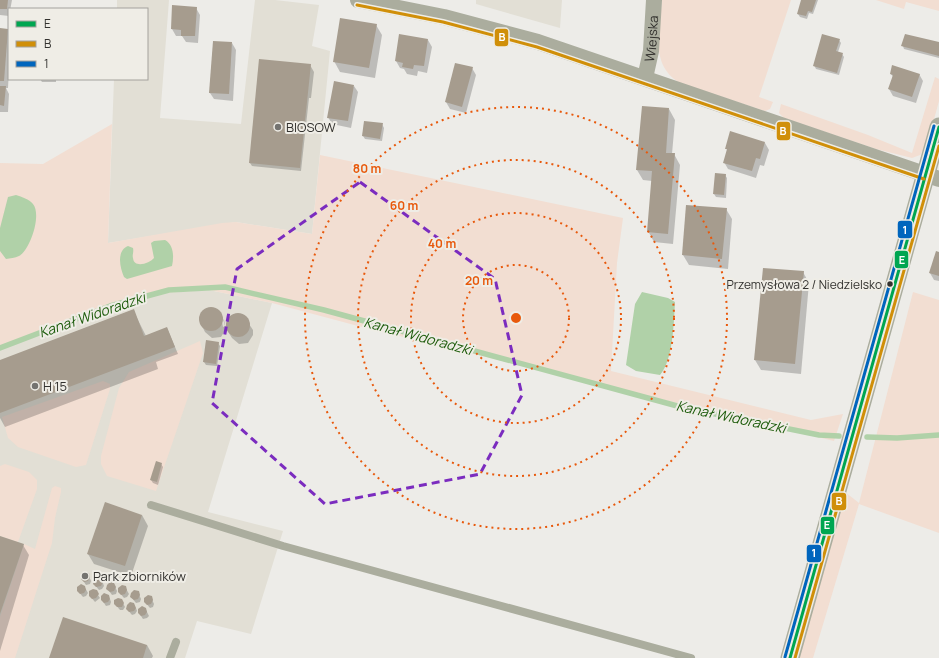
<svg xmlns="http://www.w3.org/2000/svg" width="939" height="658" font-family="Manrope,sans-serif">
<rect width="100%" height="100%" fill="#edece8"/>
<g fill="#e2dfd5">
<path d="M117,0H169L160,118L241,124L255,0H275L319,5L312,46L330,51L312,234L236,222L108,243L114,79H147V9H117Z"/>
<path d="M476,0H562L560,28L476,4Z"/>
<path d="M209,290L272,303L208,512L283,531L251,634L197,621L185,658H0V346L135,295Z"/>
</g>
<g fill="#f2ded2">
<path d="M662,0H791L759,97L773,102L770,109L765,111L680,83C649,65 660,30 662,0Z"/>
<path d="M876,0H939V11L906,2L904,9Z"/>
<path d="M935,77L939,79V101L927,145L920,155L912,158L876,149L784,118L779,113L781,104L868,135L912,153Z"/>
<path d="M112,124L108,243L222,223L236,222L312,234L320,155L623,218L617,263L611,371L811,420L843,414L834,441L358,326L272,303L209,290L135,295L0,346V163L43,164Z"/>
<path d="M913,292L939,300V533L859,504L813,658H797L845,492L859,503Z"/>
<path d="M200,341L203,353L156,491L107,476L101,464V456L119,388L129,372Z"/>
<path d="M103,381L110,384V389L86,465L76,467L18,447L8,438L2,417Z"/>
<path d="M5,464L29,472L37,480V489L18,542L0,536V466Z"/>
<path d="M55,486L61,488V492L55,518L52,543L15,658H0V617L24,544L35,549L52,488Z"/>
</g>
<g fill="#b0d1a8">
<path d="M16,195C22,197 29,199 33,204C42,215 30,250 19,256C15,258 10,258 6,259L0,251V228L8,197Z"/>
<path d="M165,240C174,245 174,257 172,266L127,279L124,277C120,268 116,251 128,246L133,248C134,252 132,255 133,258C134,269 150,263 154,258L151,243L154,241Z"/>
<path d="M642,292L668,298L675,302C674,321 673,361 660,375L636,371L626,365L635,304Z"/>
</g>
<g fill="#0003">
<path d="M0,0H12L9,16L0,15Z"/>
<path d="M803,0H818L813,14L809,13L807,19L800,17L798,14Z"/>
<path d="M173,6L196,8L200,15L198,43L186,42L182,36H176L172,29Z"/>
<path d="M376,25L382,35L375,78L340,72L334,61Z"/>
<path d="M0,29L7,30L9,33V70L8,88H6L9,94L8,112H0Z"/>
<path d="M428,40L432,47L427,73L418,71L417,76L407,74L404,69L400,68L396,61Z"/>
<path d="M839,40L841,43L838,52L842,54L844,57L839,75L816,69L814,65Z"/>
<path d="M232,43L236,50L233,101L214,99L210,93Z"/>
<path d="M939,43V58L904,49L903,46Z"/>
<path d="M456,64L472,68L476,75L466,113L450,109L446,102Z"/>
<path d="M310,65L314,72L311,98H309L301,171L252,166L250,163Z"/>
<path d="M891,74H919L923,81L916,103L893,96L889,89L893,77Z"/>
<path d="M40,79H56V82H42Z"/>
<path d="M354,86L358,92L351,128L332,124L328,117Z"/>
<path d="M669,109L675,120L672,154H674L680,165L673,244L654,242L648,231L652,181L643,180L637,170Z"/>
<path d="M382,124L384,128L382,141L365,139L363,136Z"/>
<path d="M765,143L769,150L764,166L760,165L756,178L728,169L724,162L728,152L726,148Z"/>
<path d="M716,174L725,175L727,178L726,198L716,197L714,194Z"/>
<path d="M726,209L732,219L728,269L689,265L683,255Z"/>
<path d="M939,253V281L934,280L930,273Z"/>
<path d="M803,272L809,283L801,374L761,370L755,360Z"/>
<path d="M212,308L220,313L222,317H221L223,327L225,326L223,319L224,320L226,329L221,337L212,338L205,332L201,324L200,320L203,311Z"/>
<path d="M133,310L146,336L167,328L178,354L156,362L158,369L5,427L0,418V361Z"/>
<path d="M234,315H243L253,330V335L248,343L239,344L232,338L227,330V321Z"/>
<path d="M218,343L220,346L217,366L206,365L204,362Z"/>
<path d="M161,464L163,467L158,485L153,483L151,480Z"/>
<path d="M142,515L148,526L131,576L94,564L88,554Z"/>
<path d="M0,537L23,545L29,555L0,651Z"/>
<path d="M88,574L91,581L90,584L86,585L82,579Z"/>
<path d="M103,583L104,586L102,589L99,590L94,584Z"/>
<path d="M114,584L117,591L116,594L112,595L107,588Z"/>
<path d="M84,586L88,593L86,596L83,597L78,591Z"/>
<path d="M125,587L129,594L127,597L124,598L119,592Z"/>
<path d="M138,592L141,599L140,602L136,603L131,597Z"/>
<path d="M98,595L100,598L95,602L90,596Z"/>
<path d="M151,597L154,604L153,607L150,608L145,602Z"/>
<path d="M110,599L111,602L110,605L106,606L102,600Z"/>
<path d="M123,603L125,607L123,610H120L115,604Z"/>
<path d="M136,608L137,611L135,614L132,615L127,609Z"/>
<path d="M145,608L149,616L147,618L143,619L139,613Z"/>
<path d="M147,645L153,656L152,658H50Z"/>
</g>
<g fill="none" stroke-linecap="round" stroke-linejoin="round">
<g stroke="#b0d1a8" stroke-width="5.5">
<path d="M0,348L110,306L169,290L225,287L324,310L681,407L819,435L839,436"/>
<path d="M867,437L897,438L939,435"/>
</g>
</g>
<g fill="#a69c8e">
<path d="M0,0H8L7,9H0Z"/>
<path d="M801,0H816L812,12L808,11L806,16L797,14Z"/>
<path d="M172,5L197,7L195,36H181V30L171,29Z"/>
<path d="M340,18L377,24L369,68L333,62Z"/>
<path d="M0,28L8,29L4,81H0Z"/>
<path d="M399,34L428,39L424,66L414,65L413,69L402,67L403,63L395,61Z"/>
<path d="M822,34L840,39L836,51L843,53L837,73L813,66Z"/>
<path d="M905,34L939,42V56L901,46Z"/>
<path d="M213,41L232,42L229,94L209,93Z"/>
<path d="M259,59L311,64L300,168L249,163Z"/>
<path d="M455,63L473,67L462,107L445,102Z"/>
<path d="M892,65L920,74L912,97L888,89L893,75L890,74Z"/>
<path d="M334,81L354,85L348,121L327,118Z"/>
<path d="M0,86H6L4,106L0,105Z"/>
<path d="M642,106L669,108L666,153H675L668,234L647,232L652,171L636,170Z"/>
<path d="M364,121L383,123L380,139L362,136Z"/>
<path d="M730,131L765,142L760,159L756,158L752,171L723,163L727,149H725Z"/>
<path d="M715,173L726,174L724,195L713,194Z"/>
<path d="M686,205L727,208L722,259L682,255Z"/>
<path d="M936,251L939,252V276L929,273Z"/>
<path d="M763,268L804,271L795,364L754,360Z"/>
<circle cx="211" cy="319" r="12"/>
<path d="M134,309L144,336L167,327L175,347L0,413V360Z"/>
<circle cx="238" cy="325" r="12"/>
<path d="M206,340L219,342L216,364L203,362Z"/>
<path d="M156,461L162,463L157,482L150,480Z"/>
<path d="M105,502L142,515L125,566L87,554Z"/>
<path d="M0,536L24,544L0,614Z"/>
<path d="M84,572L89,573L90,577L88,581L84,582L81,579V575Z"/>
<path d="M97,577L101,578L103,582L101,586L96,587L93,584L94,580Z"/>
<path d="M110,582L114,583L116,587L114,591L110,592L106,589L107,585Z"/>
<path d="M81,584L85,586L86,590L84,593L80,594L77,591V587Z"/>
<path d="M122,585L126,586L127,590L125,594L121,595L118,592V588Z"/>
<path d="M93,589L97,590L99,594L96,598L92,599L89,596V591Z"/>
<path d="M134,590L139,591L140,595L138,599L134,600L130,597L131,593Z"/>
<path d="M104,593L109,595L110,599L108,602L104,603L101,600V596Z"/>
<path d="M148,595L152,596L153,600L151,604L147,605L144,602V598Z"/>
<path d="M118,598L122,599L124,603L122,607H117L114,604V600Z"/>
<path d="M130,602L134,603L136,608L134,611L129,612L126,609L127,605Z"/>
<path d="M142,606L146,608L147,612L145,615L141,616L138,613V609Z"/>
<path d="M63,617L147,645L143,658H49Z"/>
</g>
<g fill="none" stroke-linecap="round" stroke-linejoin="round">
<g stroke="#abad9e" stroke-width="8">
<path d="M151,505L283,546L691,658"/>
<path d="M170,658L176,642"/>
</g>
<g stroke="#abad9e" stroke-width="16">
<path d="M358,0L444,17L538,42L939,179"/>
<path id="s1" d="M645,78L651,51L654,0"/>
</g>
<path stroke="#abad9e" stroke-width="19" d="M790,658L939,127"/>
<g stroke="#efede6" stroke-width="6">
<path id="bus-1" d="M790,658L939,127"/>
</g>
<g stroke="#efede6" stroke-width="6">
<g id="bus-2">
<path d="M357,5L443,22L537,47L924,179"/>
<path d="M795,658L939,146"/>
</g>
</g>
<g stroke="#efede6" stroke-width="6">
<path id="bus-3" d="M785,657L934,126"/>
</g>
<use href="#bus-1" stroke="#00a651" stroke-width="3"/>
<use href="#bus-2" stroke="#d08f09" stroke-width="3"/>
<use href="#bus-3" stroke="#0065bd" stroke-width="3"/>
</g>
<path fill="none" stroke="#7b2cbf" stroke-width="3" stroke-dasharray="8 5" stroke-linejoin="round" d="M360,182L495,279L522,395L480,474L325,504L212,403L237,269Z"/>
<g fill="none" stroke="#e8590c" stroke-width="2" stroke-dasharray="2 4">
<circle cx="516" cy="318" r="53"/>
<circle cx="516" cy="318" r="105"/>
<circle cx="516" cy="318" r="158"/>
<circle cx="516" cy="318" r="211"/>
</g>
<g fill="#747370" stroke="#efede6" stroke-width="1.5">
<circle cx="278" cy="127" r="4"/>
<circle cx="35" cy="386" r="4"/>
<circle cx="85" cy="576" r="4"/>
</g>
<circle fill="#33322f" stroke="#efede6" stroke-width="1.5" cx="890" cy="284" r="3.5"/>
<g text-anchor="middle" stroke-width="4" stroke-linejoin="round" paint-order="stroke">
<g font-size="12" fill="#33322f" stroke="#efede6" text-anchor="end">
<text x="882" y="289">Przemysłowa 2 / Niedzielsko</text>
</g>
<g font-size="13" fill="#33322f" stroke="#efede6">
<text dy="5" stroke="none"><textPath href="#s1" startOffset="40">Wiejska</textPath></text>
</g>
<g font-size="13" fill="#33322f" stroke="#efede6" text-anchor="start">
<text x="286" y="132">BIOSOW</text>
<text x="43" y="391">H 15</text>
<text x="93" y="581">Park zbiorników</text>
</g>
<g font-size="14" font-style="italic" fill="#1d5c0c" stroke="#efede6">
<text transform="translate(92 315) rotate(-19)" y="5">Kanał Widoradzki</text>
<text transform="translate(418 336) rotate(15)" y="5">Kanał Widoradzki</text>
<text transform="translate(731 417) rotate(12)" y="5">Kanał Widoradzki</text>
</g>
</g>
<circle cx="516" cy="318" r="6" fill="#e8590c" stroke="#efede6" stroke-width="2"/>
<g font-size="12" text-anchor="middle" font-weight="bold" fill="#e8590c" stroke="#efede6" stroke-width="4" stroke-linejoin="round" paint-order="stroke">
<text x="367" y="173">80 m</text>
<text x="404" y="210">60 m</text>
<text x="442" y="248">40 m</text>
<text x="479" y="285">20 m</text>
</g>
<g stroke="#efede6" stroke-width="1.5">
<rect x="494" y="28" width="15" height="19" rx="4" fill="#d08f09"/>
<rect x="776" y="121" width="15" height="20" rx="4" fill="#d08f09"/>
<rect x="897" y="220" width="16" height="19" rx="4" fill="#0065bd"/>
<rect x="894" y="250" width="15" height="19" rx="4" fill="#00a651"/>
<rect x="831" y="492" width="16" height="19" rx="4" fill="#d08f09"/>
<rect x="820" y="516" width="15" height="19" rx="4" fill="#00a651"/>
<rect x="806" y="544" width="16" height="19" rx="4" fill="#0065bd"/>
</g>
<g font-size="11" text-anchor="middle" font-weight="bold" fill="#fff">
<text x="502" y="41">B</text>
<text x="783" y="135">B</text>
<text x="905" y="234">1</text>
<text x="902" y="264">E</text>
<text x="839" y="505">B</text>
<text x="827" y="529">E</text>
<text x="814" y="557">1</text>
</g>
<rect x="8" y="8" width="140" height="72" fill="#efede6" stroke="#a4a29d"/>
<rect x="16" y="21" width="20" height="6" fill="#00a651" stroke="#a4a29d"/>
<text x="44" y="28" font-size="12" fill="#33322f">E</text>
<rect x="16" y="41" width="20" height="6" fill="#d08f09" stroke="#a4a29d"/>
<text x="44" y="48" font-size="12" fill="#33322f">B</text>
<rect x="16" y="61" width="20" height="6" fill="#0065bd" stroke="#a4a29d"/>
<text x="44" y="68" font-size="12" fill="#33322f">1</text>
</svg>
